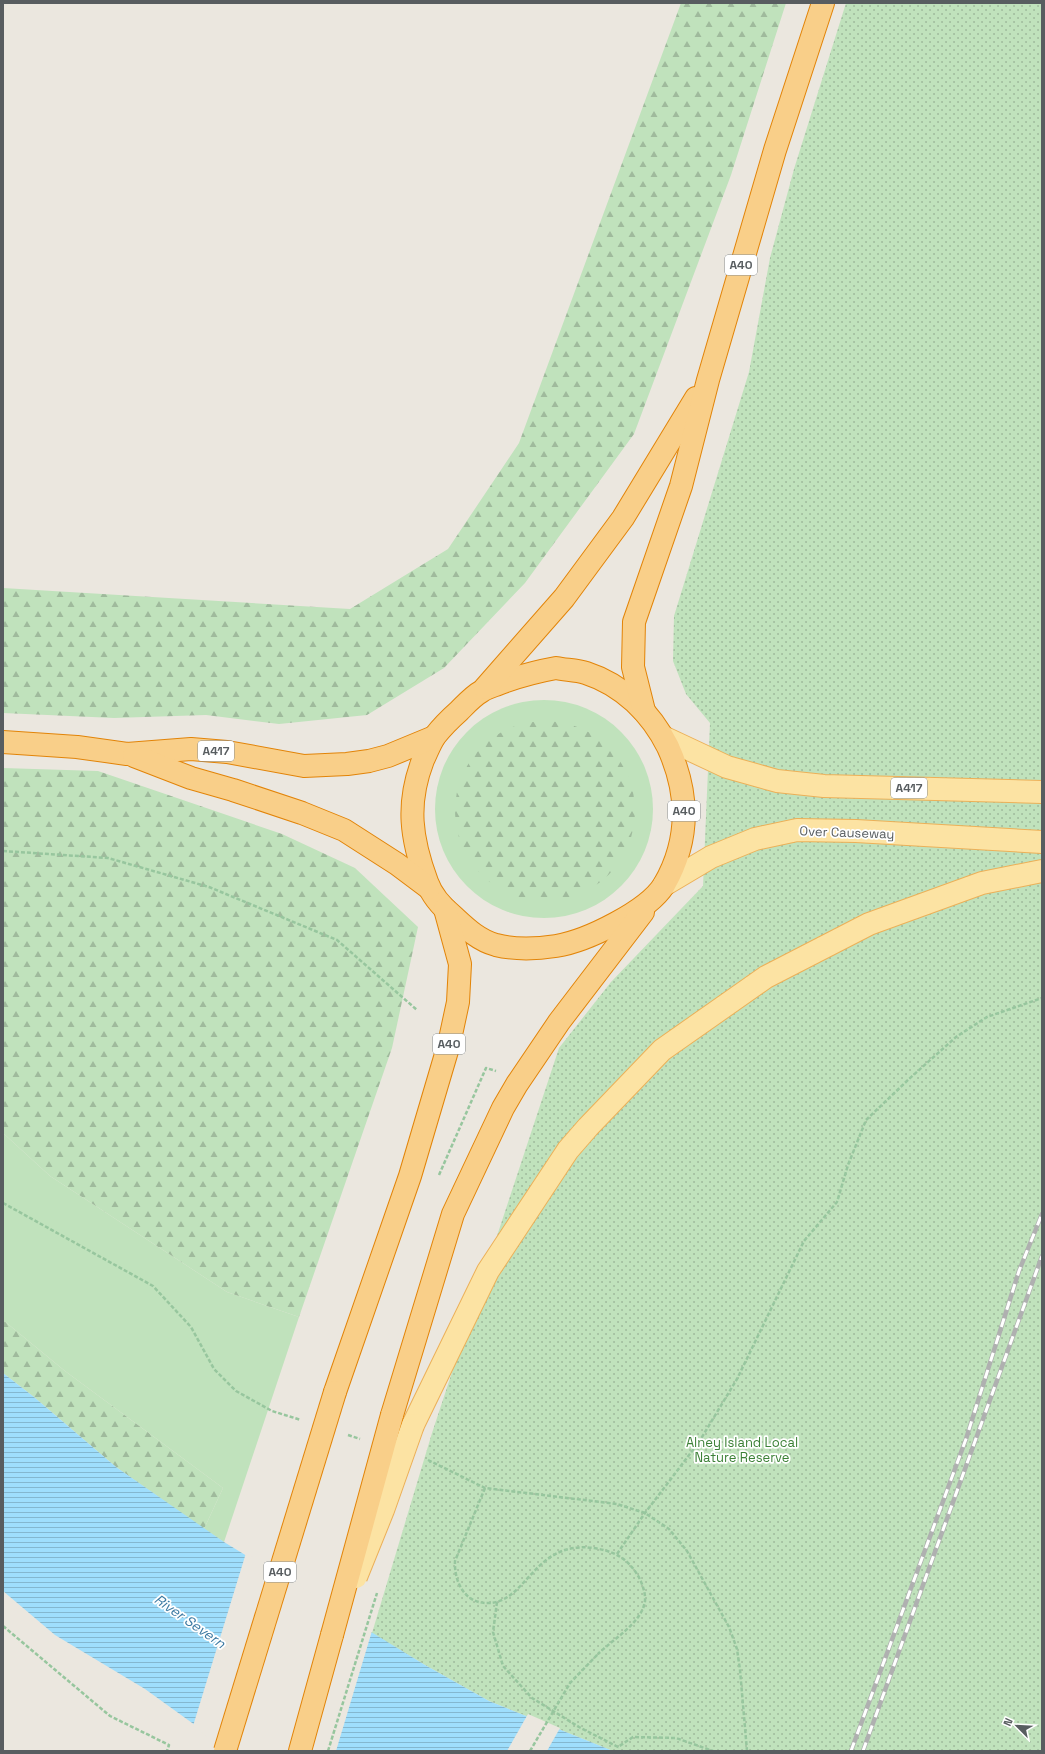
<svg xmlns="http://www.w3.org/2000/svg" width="1045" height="1754" font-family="'Space Grotesk',sans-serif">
<defs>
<pattern id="forest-firs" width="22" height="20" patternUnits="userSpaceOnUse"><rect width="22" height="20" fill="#c0e2bc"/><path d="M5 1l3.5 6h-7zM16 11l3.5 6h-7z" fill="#9fba9c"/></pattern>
<pattern id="park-dots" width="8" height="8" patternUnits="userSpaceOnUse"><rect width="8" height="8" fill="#c0e2bc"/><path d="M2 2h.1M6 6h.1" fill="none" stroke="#9fba9c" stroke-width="1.8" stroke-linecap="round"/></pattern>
<pattern id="water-rules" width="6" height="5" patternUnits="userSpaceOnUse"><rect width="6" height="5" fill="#9fdefc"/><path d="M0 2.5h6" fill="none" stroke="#84b7cf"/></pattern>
</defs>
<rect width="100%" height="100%" fill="#ebe7df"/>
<g fill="#c0e2bc">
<circle cx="544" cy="809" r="109"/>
<path d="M3,1133L50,1176L227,1292L299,1317L224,1542L204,1529L223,1488L65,1371L3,1320Z"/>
</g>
<g fill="url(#forest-firs)">
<path d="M681,3H786L731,175L634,434L525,583L444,668L367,715L279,724L206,715L114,718L3,713V588L350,609L448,549L519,443Z"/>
<circle cx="545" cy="811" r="90"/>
<path d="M3,768L98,771L282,834L355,868L418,927L392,1048L299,1317L227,1292L50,1176L3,1133Z"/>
<path d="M3,1320L65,1371L223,1488L204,1529L116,1467L34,1397L3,1373Z"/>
</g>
<path fill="url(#park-dots)" d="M846,3H1042V1751H613L489,1701L425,1665L372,1633L432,1433L559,1048L611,982L703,886L710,723L686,694L673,661L674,616L749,372L770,258L794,169Z"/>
<path fill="url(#water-rules)" d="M3,1373L34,1397L116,1467L224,1542L425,1665L489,1701L613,1751H231L145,1689L55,1635L3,1591Z"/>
<g fill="#ebe7df">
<path d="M246,1553L372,1631L336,1751H227L193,1726Z"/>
<path d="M528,1714L560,1728L547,1751H507Z"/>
</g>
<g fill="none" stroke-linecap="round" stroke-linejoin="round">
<g stroke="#ecb058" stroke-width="24">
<g id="primary">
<path d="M663,737L727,767L777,781L824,786L1042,792"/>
<path d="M664,885L711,857L755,839L797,830L856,831L1042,842"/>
<path d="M413,1425L488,1271L568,1150L588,1127L662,1050L766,977L869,924L982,883L1042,871"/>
</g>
</g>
<g stroke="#e28408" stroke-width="24">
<g id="highway">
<path d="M556,668C566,670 577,670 586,673C623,685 651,713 668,747C689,793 690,840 664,885C648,911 587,941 556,946C536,949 516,950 496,945C478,940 466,928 453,916C442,907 432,896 427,882C411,839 406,804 423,760C427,752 430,743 435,736C442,727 450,719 459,711C466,704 473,696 482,691C486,688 493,686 498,684C519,676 534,672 556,668Z"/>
<path d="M485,688L564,598L623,518L696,398"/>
<path d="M644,711L633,667L634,622L681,486L708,380L775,150L823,3"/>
<path d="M3,742L77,747L127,754L191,749L227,752L304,766L347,764L369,761L388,756L434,737"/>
<path d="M134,756L191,778L233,790L302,813L344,830L397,864L429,888"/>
<path d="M335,1392L410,1176L449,1044L458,1002L460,964L445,909"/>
<path d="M392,1415L453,1214L503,1108L517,1084L559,1022L643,912"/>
<path d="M300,1751L332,1635"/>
</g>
</g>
<g stroke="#97c69e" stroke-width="2.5" stroke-dasharray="4 2" stroke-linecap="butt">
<path d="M3,851L108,858L209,887L337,940L417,1010"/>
<path d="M439,1175L486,1068L496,1071"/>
<path d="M3,1203L153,1286L191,1327L214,1369L236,1391L272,1411L301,1420"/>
<path d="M348,1435L360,1439"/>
<path d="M428,1460L485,1488L617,1504L645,1513L669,1529L687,1551L729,1627L737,1649L740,1670L747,1751"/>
<path d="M485,1488L455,1561C454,1581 464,1603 487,1603C527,1604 533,1540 593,1548C607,1550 620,1554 630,1565C638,1573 646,1589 645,1601C642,1623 613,1639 598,1654"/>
<path d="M617,1554L645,1513L699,1442L737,1379L804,1241L837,1202L848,1165L866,1120L909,1079L956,1037L987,1017L1042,998"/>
<path d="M497,1602L493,1632L503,1666L532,1698L579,1727L618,1747L633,1737L676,1738L713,1751"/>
<path d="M3,1626L110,1716L169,1745L167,1751"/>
</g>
<use href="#primary" stroke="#fce3a3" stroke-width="22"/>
<use href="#highway" stroke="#f9cf89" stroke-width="22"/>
<g stroke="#afb0b0" stroke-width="4.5">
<g id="rail">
<path d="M851,1751L966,1439L1019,1271L1042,1214"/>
<path d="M863,1751L1042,1256"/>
</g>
</g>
<use href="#rail" stroke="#fff" stroke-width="3" stroke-dasharray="9" stroke-linecap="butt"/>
<g stroke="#ecb058" stroke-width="24" stroke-linecap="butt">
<path id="primary-bridge" d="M356,1577L383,1510L413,1425"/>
</g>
<g stroke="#e28408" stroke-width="24" stroke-linecap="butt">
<g id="highway-bridge">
<path d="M332,1635L392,1415"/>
<path d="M225,1751L335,1392"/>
</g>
</g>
<g stroke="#97c69e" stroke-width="2.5" stroke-dasharray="4 2" stroke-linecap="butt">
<path d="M328,1751L377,1593"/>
<path d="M530,1751L570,1683L598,1654"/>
</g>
<use href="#primary-bridge" stroke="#fce3a3" stroke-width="22"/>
<use href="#highway-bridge" stroke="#f9cf89" stroke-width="22"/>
</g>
<g text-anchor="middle" stroke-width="3.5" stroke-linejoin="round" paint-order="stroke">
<g fill="#fff" stroke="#8a8e90" stroke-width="1">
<rect x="725" y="255" width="32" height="20" rx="3"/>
<rect x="198" y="741" width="36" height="20" rx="3"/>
<rect x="891" y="778" width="36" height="20" rx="3"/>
<rect x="668" y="801" width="32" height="20" rx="3"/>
<rect x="433" y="1034" width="32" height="20" rx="3"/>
<rect x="264" y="1562" width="32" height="20" rx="3"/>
</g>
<g font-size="12" font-weight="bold" fill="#585d60">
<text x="741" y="269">A40</text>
<text x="216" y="755">A417</text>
<text x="909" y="792">A417</text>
<text x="684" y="815">A40</text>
<text x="449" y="1048">A40</text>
<text x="280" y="1576">A40</text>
</g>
<g font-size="13" fill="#585d60" stroke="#fff">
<text transform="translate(847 832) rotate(2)" y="5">Over Causeway</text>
</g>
<g font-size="13" fill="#3c8137" stroke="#fff">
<text x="742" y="1447">Alney Island Local<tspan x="742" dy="15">Nature Reserve</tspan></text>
</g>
<g font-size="14" font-style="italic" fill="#3c7aa3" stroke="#fff">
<text transform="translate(190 1621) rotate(35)" y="5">River Severn</text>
</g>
</g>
<rect width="1045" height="1754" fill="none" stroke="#585d60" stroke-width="8"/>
<g transform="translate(1017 1726) rotate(294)" stroke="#ffffff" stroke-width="3" paint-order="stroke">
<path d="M0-3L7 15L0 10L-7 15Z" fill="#585d60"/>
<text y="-6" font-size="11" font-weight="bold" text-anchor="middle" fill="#585d60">N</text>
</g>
</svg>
